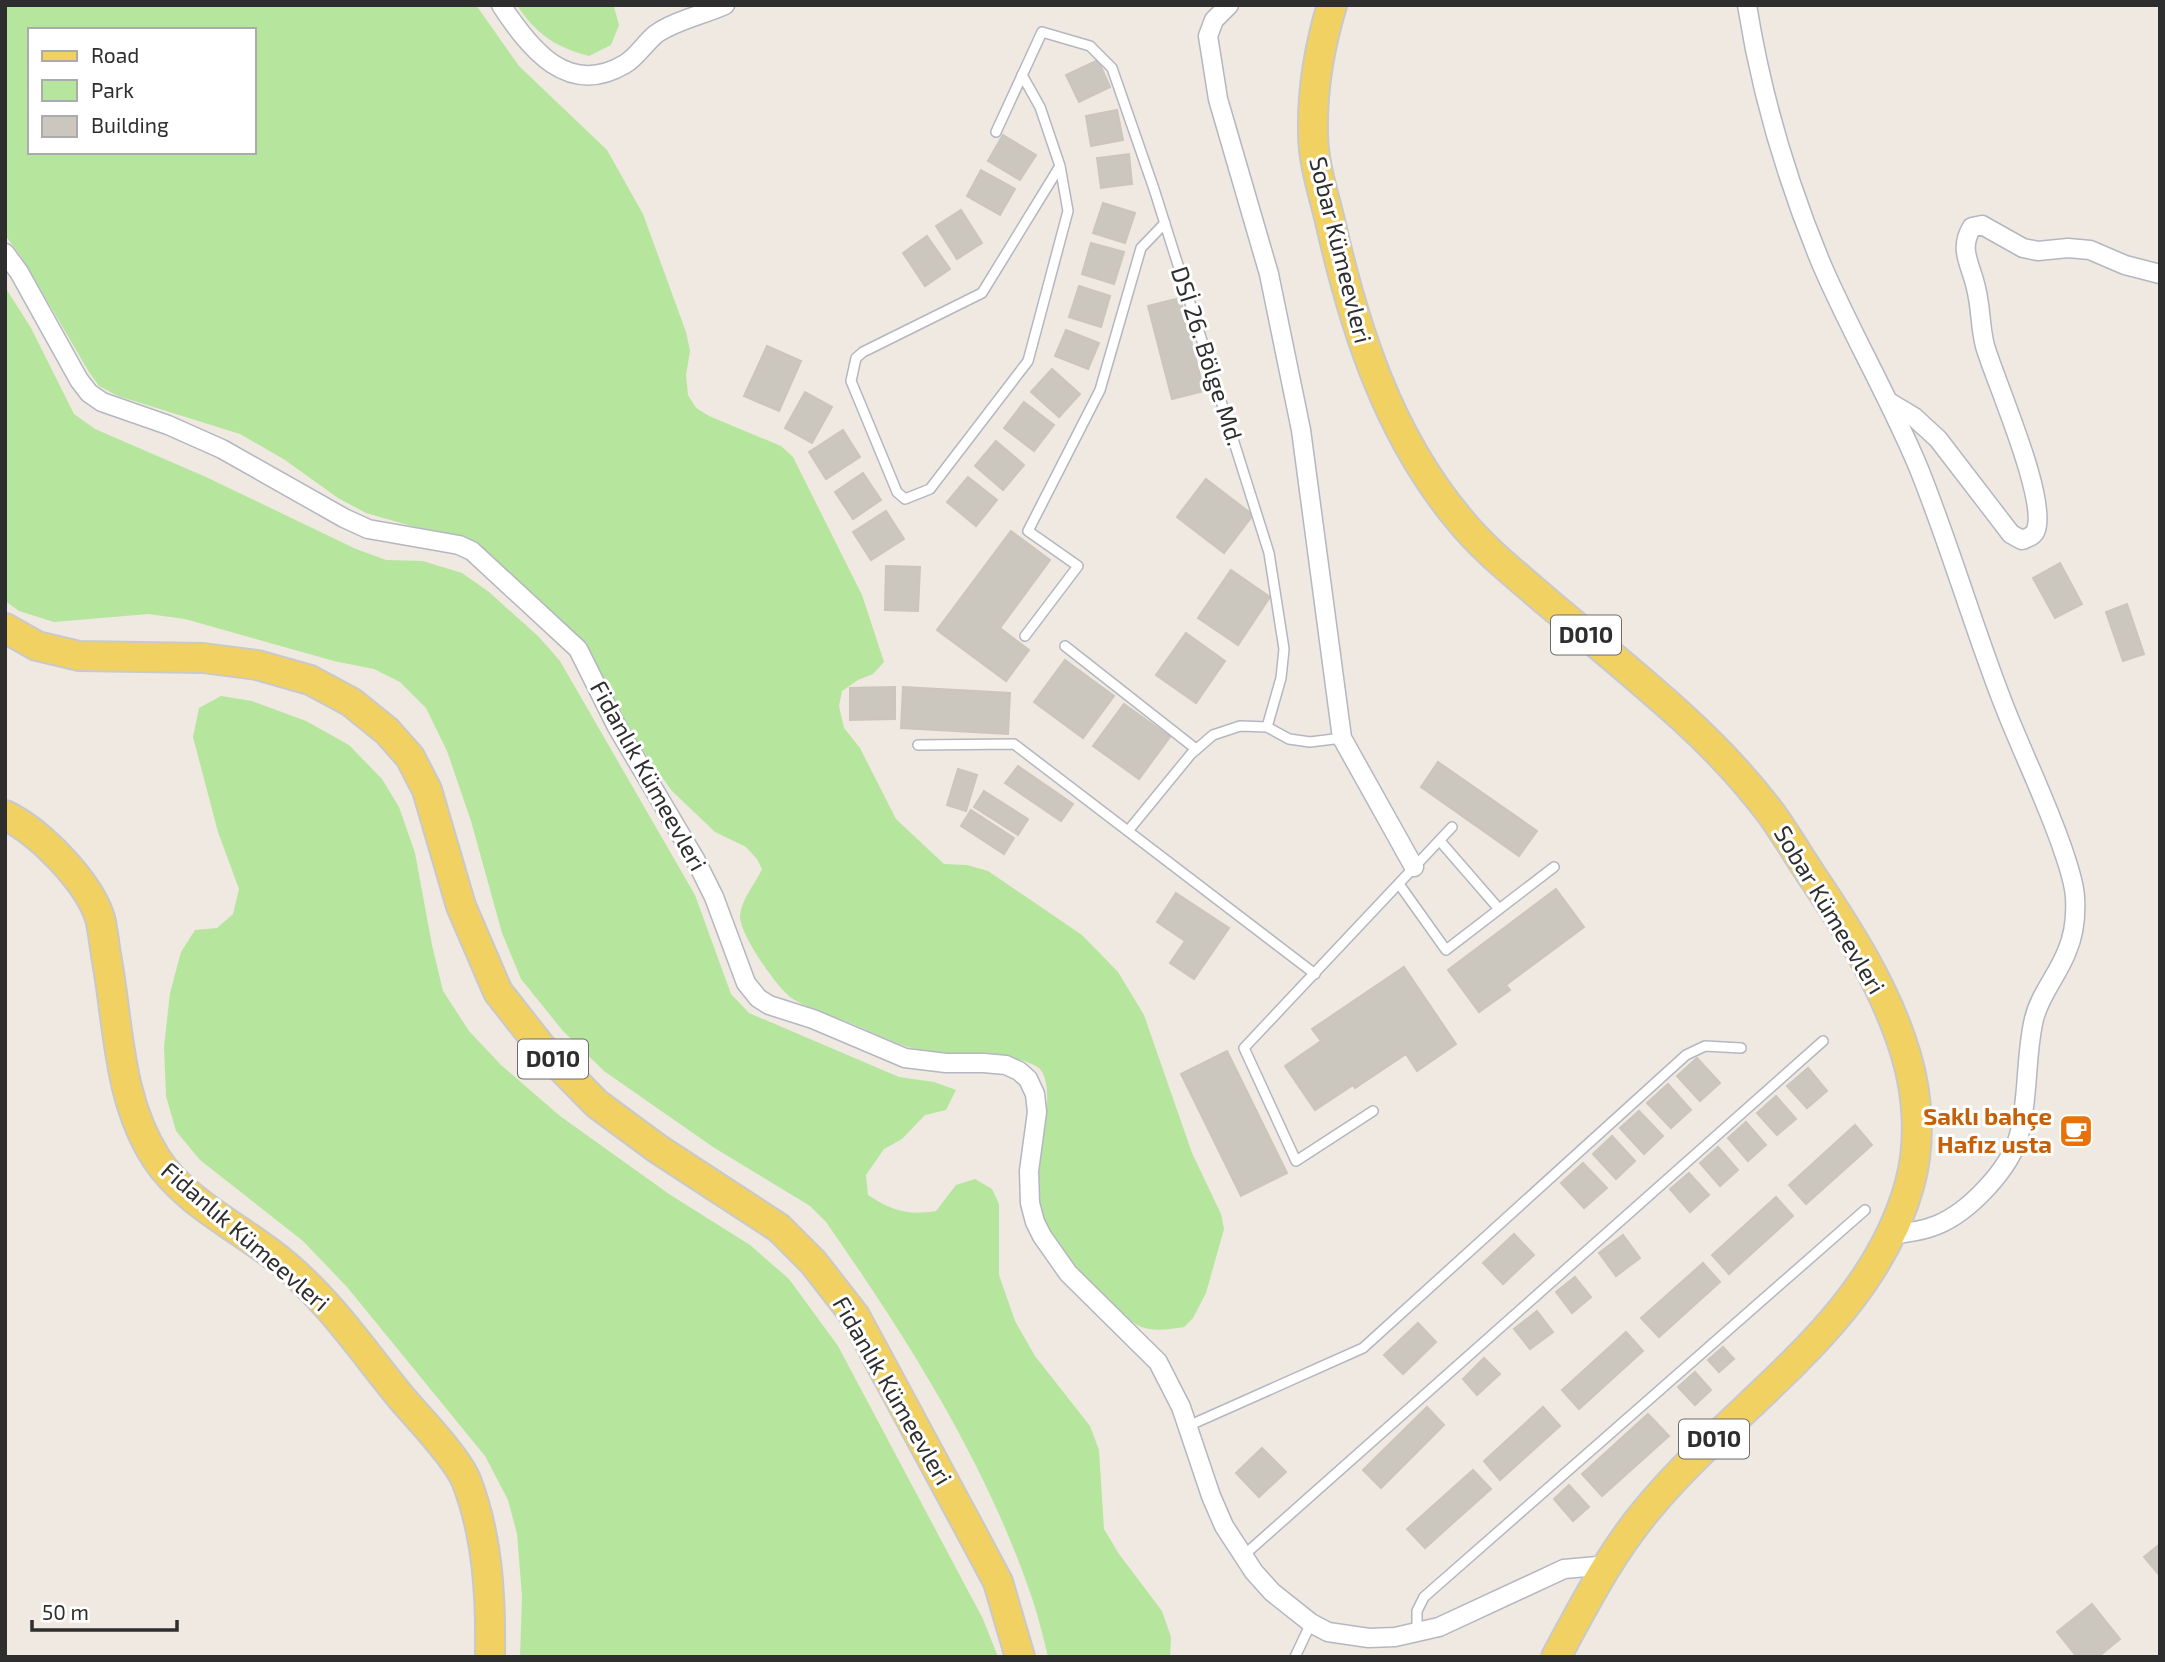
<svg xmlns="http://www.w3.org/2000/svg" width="2165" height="1662" font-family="'Exo 2',sans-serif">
<rect width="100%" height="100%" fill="#efe9e1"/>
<g fill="#b6e59e" fill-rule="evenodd">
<path d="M5,5H476L519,66L607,150L643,214L686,332L690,351L686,375L688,395L696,408L709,416L781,446L793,457L862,595L884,662L873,674L858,680L842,691L839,706L844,728L860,748L896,819L944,864L967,865L988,871L1082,935L1118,972L1144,1015L1192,1153L1221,1214L1224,1229L1206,1293L1193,1318L1184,1327C1169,1329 1152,1333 1137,1325C1130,1321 1124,1313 1117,1308C1084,1279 1042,1241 1037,1193C1034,1166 1062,1080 1036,1066C1003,1049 966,1058 932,1053C906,1049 881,1036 857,1026C836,1017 813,1011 793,999C778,990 739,933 740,916C741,900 755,884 762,869L757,859L746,847L715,832L672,791L634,738L587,647L530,593L436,533L366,513L338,498L285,460L240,434L118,396L99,386L89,372L22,258L5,235ZM30,30H254V152H30Z"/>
<path d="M517,5H612L614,7L619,25L611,45L589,56C555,47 536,34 517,5Z"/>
<path d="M5,287L31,328L74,414L95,429L206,477L356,549L386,560L423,561L462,573L489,592L539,637L560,661L695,895L731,994L749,1013L899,1077L934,1082L956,1090L946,1110L925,1115L902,1139L884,1149L866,1175L868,1195C891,1210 908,1216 936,1211L956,1185L975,1179L992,1189L999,1204V1275L1015,1321L1035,1356L1090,1426L1099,1450L1104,1529L1119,1554L1162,1611L1171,1637L1170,1657H1048C1043,1636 1038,1615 1031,1595C985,1461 907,1338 826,1222L810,1206L713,1147L604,1071L563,1031L521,979L502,933L471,821L447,751L426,708L400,682L374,669L334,661L185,619L148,614L54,622L19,611L5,601Z"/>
<path d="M221,696L252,701L306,721L349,745L382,779L399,807L415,853L432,945L443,991L469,1031L501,1065L560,1116L669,1194L750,1245L789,1279L838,1346L983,1619L998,1657H520L522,1596L517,1534L508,1500L485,1456L347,1287L303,1241L200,1160L176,1131L166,1096L164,1047L170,993L181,952L195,930L217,928L233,914L239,889L218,832L193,737L199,708Z"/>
</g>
<g fill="#cbc7bf" stroke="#cbc5ba" stroke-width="2">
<path d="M1098,60L1110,87L1079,102L1066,75Z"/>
<path d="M1117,110L1123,140L1091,146L1086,116Z"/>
<path d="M1003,135L1036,155L1020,180L988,161Z"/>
<path d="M1129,154L1132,184L1101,188L1097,158Z"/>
<path d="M981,170L1015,189L1000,215L967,196Z"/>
<path d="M1103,203L1135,213L1125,243L1093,233Z"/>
<path d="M961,210L982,243L957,259L936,226Z"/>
<path d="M927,236L950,269L925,286L903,253Z"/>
<path d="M1091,243L1124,252L1114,284L1082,274Z"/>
<path d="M1079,286L1110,296L1101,327L1069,317Z"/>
<path d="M1180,298L1204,391L1172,399L1148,306Z"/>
<path d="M1066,330L1099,343L1088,369L1055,356Z"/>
<path d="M767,346L801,361L779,411L744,396Z"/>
<path d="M1052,369L1080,394L1059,417L1031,392Z"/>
<path d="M805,392L832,407L812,443L785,428Z"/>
<path d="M1024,402L1054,425L1034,451L1004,428Z"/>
<path d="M843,430L860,457L826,479L809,452Z"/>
<path d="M996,441L1024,465L1003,490L975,466Z"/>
<path d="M863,473L881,500L853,519L835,492Z"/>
<path d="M968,477L997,500L976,526L947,502Z"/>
<path d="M1206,479L1253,515L1224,553L1177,517Z"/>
<path d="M886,511L904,539L871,560L853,532Z"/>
<path d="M1011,531L1050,560L1000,628L1029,650L1006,681L937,630Z"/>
<path d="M2060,563L2082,604L2055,618L2033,578Z"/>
<path d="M886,566L920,567L918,611L885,610Z"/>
<path d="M1231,570L1270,597L1238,645L1198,618Z"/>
<path d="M2127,604L2144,654L2123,661L2106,612Z"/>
<path d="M1186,633L1225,661L1196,703L1156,675Z"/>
<path d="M1065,660L1114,696L1083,738L1034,702Z"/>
<path d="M895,687V719L850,720V688Z"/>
<path d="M903,687L1010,693L1008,734L901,728Z"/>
<path d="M1124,704L1170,737L1139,779L1093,746Z"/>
<path d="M1438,762L1537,831L1519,856L1421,787Z"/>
<path d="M1018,766L1073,804L1061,821L1005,783Z"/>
<path d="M958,769L977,775L966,811L947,805Z"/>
<path d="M984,791L1028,819L1018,835L974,807Z"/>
<path d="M971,810L1014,838L1004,854L961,826Z"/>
<path d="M1556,889L1584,927L1506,985L1510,990L1479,1012L1448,970Z"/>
<path d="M1176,893L1229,928L1194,979L1170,963L1185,941L1157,922Z"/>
<path d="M1404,967L1456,1044L1417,1071L1406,1054L1355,1088L1353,1085L1315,1110L1285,1066L1321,1041L1312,1029Z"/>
<path d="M1227,1051L1287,1173L1241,1196L1181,1074Z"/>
<path d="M1697,1058L1720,1083L1700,1101L1677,1076Z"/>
<path d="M1808,1068L1827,1091L1807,1108L1787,1086Z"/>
<path d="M1668,1084L1691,1110L1671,1128L1647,1103Z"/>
<path d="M1776,1096L1796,1119L1777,1135L1757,1113Z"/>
<path d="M1639,1111L1663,1136L1644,1154L1620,1128Z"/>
<path d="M1746,1122L1766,1145L1748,1161L1728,1138Z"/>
<path d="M1855,1125L1872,1145L1806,1204L1789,1185Z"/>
<path d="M1612,1136L1635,1161L1616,1179L1593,1154Z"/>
<path d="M1718,1147L1738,1170L1720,1186L1700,1163Z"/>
<path d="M1583,1163L1607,1188L1584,1208L1561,1183Z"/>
<path d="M1689,1173L1709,1195L1690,1212L1670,1189Z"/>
<path d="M1776,1197L1793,1216L1729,1274L1712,1255Z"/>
<path d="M1514,1234L1534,1255L1503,1284L1483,1263Z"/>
<path d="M1623,1235L1640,1258L1616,1276L1599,1253Z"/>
<path d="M1703,1263L1720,1282L1659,1337L1641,1318Z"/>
<path d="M1575,1277L1591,1297L1572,1313L1556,1292Z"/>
<path d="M1537,1311L1553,1332L1530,1349L1514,1329Z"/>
<path d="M1418,1323L1436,1342L1403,1374L1384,1355Z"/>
<path d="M1626,1332L1643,1351L1579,1409L1562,1390Z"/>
<path d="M1723,1347L1734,1359L1719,1372L1708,1360Z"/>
<path d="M1484,1358L1500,1374L1477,1395L1463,1379Z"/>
<path d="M1695,1372L1711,1390L1695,1405L1678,1387Z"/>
<path d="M1427,1407L1444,1425L1381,1488L1363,1470Z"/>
<path d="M1543,1407L1560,1426L1500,1480L1484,1461Z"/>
<path d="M1648,1414L1669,1436L1602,1496L1582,1474Z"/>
<path d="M1262,1448L1286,1472L1259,1497L1236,1473Z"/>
<path d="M1473,1470L1491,1489L1425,1548L1407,1529Z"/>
<path d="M1569,1485L1589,1507L1573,1521L1554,1499Z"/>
<path d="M2160,1544V1576L2144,1557Z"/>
<path d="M2092,1604L2120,1639L2098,1657H2077L2057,1632Z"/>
</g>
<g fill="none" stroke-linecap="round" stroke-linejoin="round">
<g stroke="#b4b7c1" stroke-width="12">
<g id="service">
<path d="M1022,75L1040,107L1060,166L1068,211L1028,361L930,489L905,499L897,492L851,381L856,358L863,352L982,293L1060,166"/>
<path d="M996,132L1042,32L1090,46L1112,68L1154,189L1269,553L1284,649L1281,678L1267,727"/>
<path d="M1025,636L1078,566L1028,531L1100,390L1141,248L1165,223"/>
<path d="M1065,646L1196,749"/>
<path d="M918,745L1014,744L1315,974"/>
<path d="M1128,831L1191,754L1213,735L1240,726L1267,727L1289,739L1310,742L1342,738"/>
<path d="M1440,841L1499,909"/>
<path d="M1399,884L1446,950L1554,867"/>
<path d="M1373,1111L1296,1161L1244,1048L1452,827"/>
<path d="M1188,1426L1363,1348L1686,1055L1705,1046L1741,1048"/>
<path d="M1243,1556L1823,1041"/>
<path d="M1417,1633V1611L1424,1597L1865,1210"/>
<path d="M1295,1657L1311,1623"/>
</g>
</g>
<g stroke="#b4b7c1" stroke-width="21">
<g id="minor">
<path d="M501,5C530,49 568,98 625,64C637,57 645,43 656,34C676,20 703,15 725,5"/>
<path d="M1229,5L1214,20L1208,36L1218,99L1269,274L1301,430L1342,738L1414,867"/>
<path d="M1747,5C1761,93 1787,181 1821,263C1851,333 1890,399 1919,469C1950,546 1973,626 2003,703C2022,752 2046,800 2063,850C2068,865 2074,881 2075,897C2076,914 2074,935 2067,951C2058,975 2040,994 2034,1019C2025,1057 2029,1097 2019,1135C2010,1169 1969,1212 1937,1225C1922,1231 1906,1233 1890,1235"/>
<path d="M5,253L19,272L79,380L89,393L102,402L168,425L222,449L344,518L368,529L459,545L472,551L578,649L617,727L695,859L714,897L746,983L758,998L769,1005L813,1019L905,1058L946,1063H984L1006,1065L1019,1071L1028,1079L1035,1094L1037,1112L1029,1171L1030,1203L1035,1222L1042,1236L1068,1273L1158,1362L1181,1407L1211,1496L1224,1526L1254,1572L1272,1592L1311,1623L1328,1632L1369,1638L1395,1637L1439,1627L1564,1569L1609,1565"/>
<path d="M1889,402L1914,417L1938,439L2011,534L2022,540C2027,538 2032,537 2035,532C2050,503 1995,381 1985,346C1980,327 1981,307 1976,288C1971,264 1958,250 1972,227L1982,225L2023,248L2038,251L2068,248L2090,250L2125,265L2160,274"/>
</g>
</g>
<g stroke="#c9c9c9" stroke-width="32">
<g id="primary">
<path d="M1332,5C1319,48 1312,88 1313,133C1313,162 1323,192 1330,221C1354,327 1388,434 1459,519C1484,550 1516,575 1546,601C1591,639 1638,677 1682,717C1714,746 1744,778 1770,812C1786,834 1799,857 1814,879C1851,934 1887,991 1906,1055C1918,1095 1921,1142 1910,1183C1872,1323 1739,1400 1651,1505C1612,1550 1584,1605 1556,1657"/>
<path d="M5,628L37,646L79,656L203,658L257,665L310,680L351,702L387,731L410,757L427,790L461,906L498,992L542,1048L597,1104L658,1149L779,1228L813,1262L855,1316L966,1522L998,1582L1020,1657"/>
<path d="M5,815C40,832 88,881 100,918C103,930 104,943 106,955C119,1024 117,1097 156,1158C186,1204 241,1228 282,1262C330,1301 365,1354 404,1401C421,1420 456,1457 466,1480C488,1536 491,1597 490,1657"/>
</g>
</g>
<use href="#service" stroke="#fff" stroke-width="9"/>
<use href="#minor" stroke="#fff" stroke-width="18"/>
<use href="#primary" stroke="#f2d163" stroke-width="28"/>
</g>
<defs>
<g id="cafe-square" transform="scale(1.75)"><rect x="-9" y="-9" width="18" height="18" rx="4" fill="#e8710a" stroke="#fff"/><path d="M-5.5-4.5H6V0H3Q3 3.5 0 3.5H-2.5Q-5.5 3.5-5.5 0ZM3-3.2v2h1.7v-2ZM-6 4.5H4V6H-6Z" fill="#fff"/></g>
</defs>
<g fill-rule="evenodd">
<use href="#cafe-square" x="2076" y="1131"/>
</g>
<g text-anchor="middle" stroke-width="6" stroke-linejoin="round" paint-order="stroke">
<g fill="#fff" stroke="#6d6d6d" stroke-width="2">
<rect x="1551" y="615.5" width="70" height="39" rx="5"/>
<rect x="518" y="1039.5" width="70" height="39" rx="5"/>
<rect x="1679" y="1419.5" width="70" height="39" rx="5"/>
</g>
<g font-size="23" font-weight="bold" fill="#2e2e2e">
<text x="1586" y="643">D010</text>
<text x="553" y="1067">D010</text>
<text x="1714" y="1447">D010</text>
</g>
<g font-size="24" fill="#2e2e2e" stroke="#fff">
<text transform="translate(1340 250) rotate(76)" y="8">Sobar Kümeevleri</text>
<text transform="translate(1207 356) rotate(72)" y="8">DSİ 26. Bölge Md.</text>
<text transform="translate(648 776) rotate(61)" y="8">Fidanlık Kümeevleri</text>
<text transform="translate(1829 910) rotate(59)" y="8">Sobar Kümeevleri</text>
<text transform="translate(245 1237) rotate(41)" y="8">Fidanlık Kümeevleri</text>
<text transform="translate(892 1391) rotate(60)" y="8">Fidanlık Kümeevleri</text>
</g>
<g font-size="24" font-weight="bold" fill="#c56008" stroke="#fff" text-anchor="end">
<text x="2052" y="1125">Saklı bahçe<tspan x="2052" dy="28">Hafız usta</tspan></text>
</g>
</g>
<rect width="2165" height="1662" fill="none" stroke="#2e2e2e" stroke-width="14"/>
<rect x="28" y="28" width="228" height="126" fill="#ffffff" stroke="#ababab" stroke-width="2"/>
<rect x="42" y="51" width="35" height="10" fill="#f2d163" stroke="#ababab" stroke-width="2"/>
<text x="91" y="63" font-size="21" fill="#2e2e2e">Road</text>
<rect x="42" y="80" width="35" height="21" fill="#b6e59e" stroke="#ababab" stroke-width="2"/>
<text x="91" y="98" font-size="21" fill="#2e2e2e">Park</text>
<rect x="42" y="116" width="35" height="21" fill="#cbc7bf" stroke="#ababab" stroke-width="2"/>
<text x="91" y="133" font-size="21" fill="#2e2e2e">Building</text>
<path d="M32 1620v10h145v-10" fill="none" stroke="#2e2e2e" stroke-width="3.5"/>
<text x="42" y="1620" font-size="21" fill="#2e2e2e" stroke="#ffffff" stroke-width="5" paint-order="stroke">50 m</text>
</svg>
